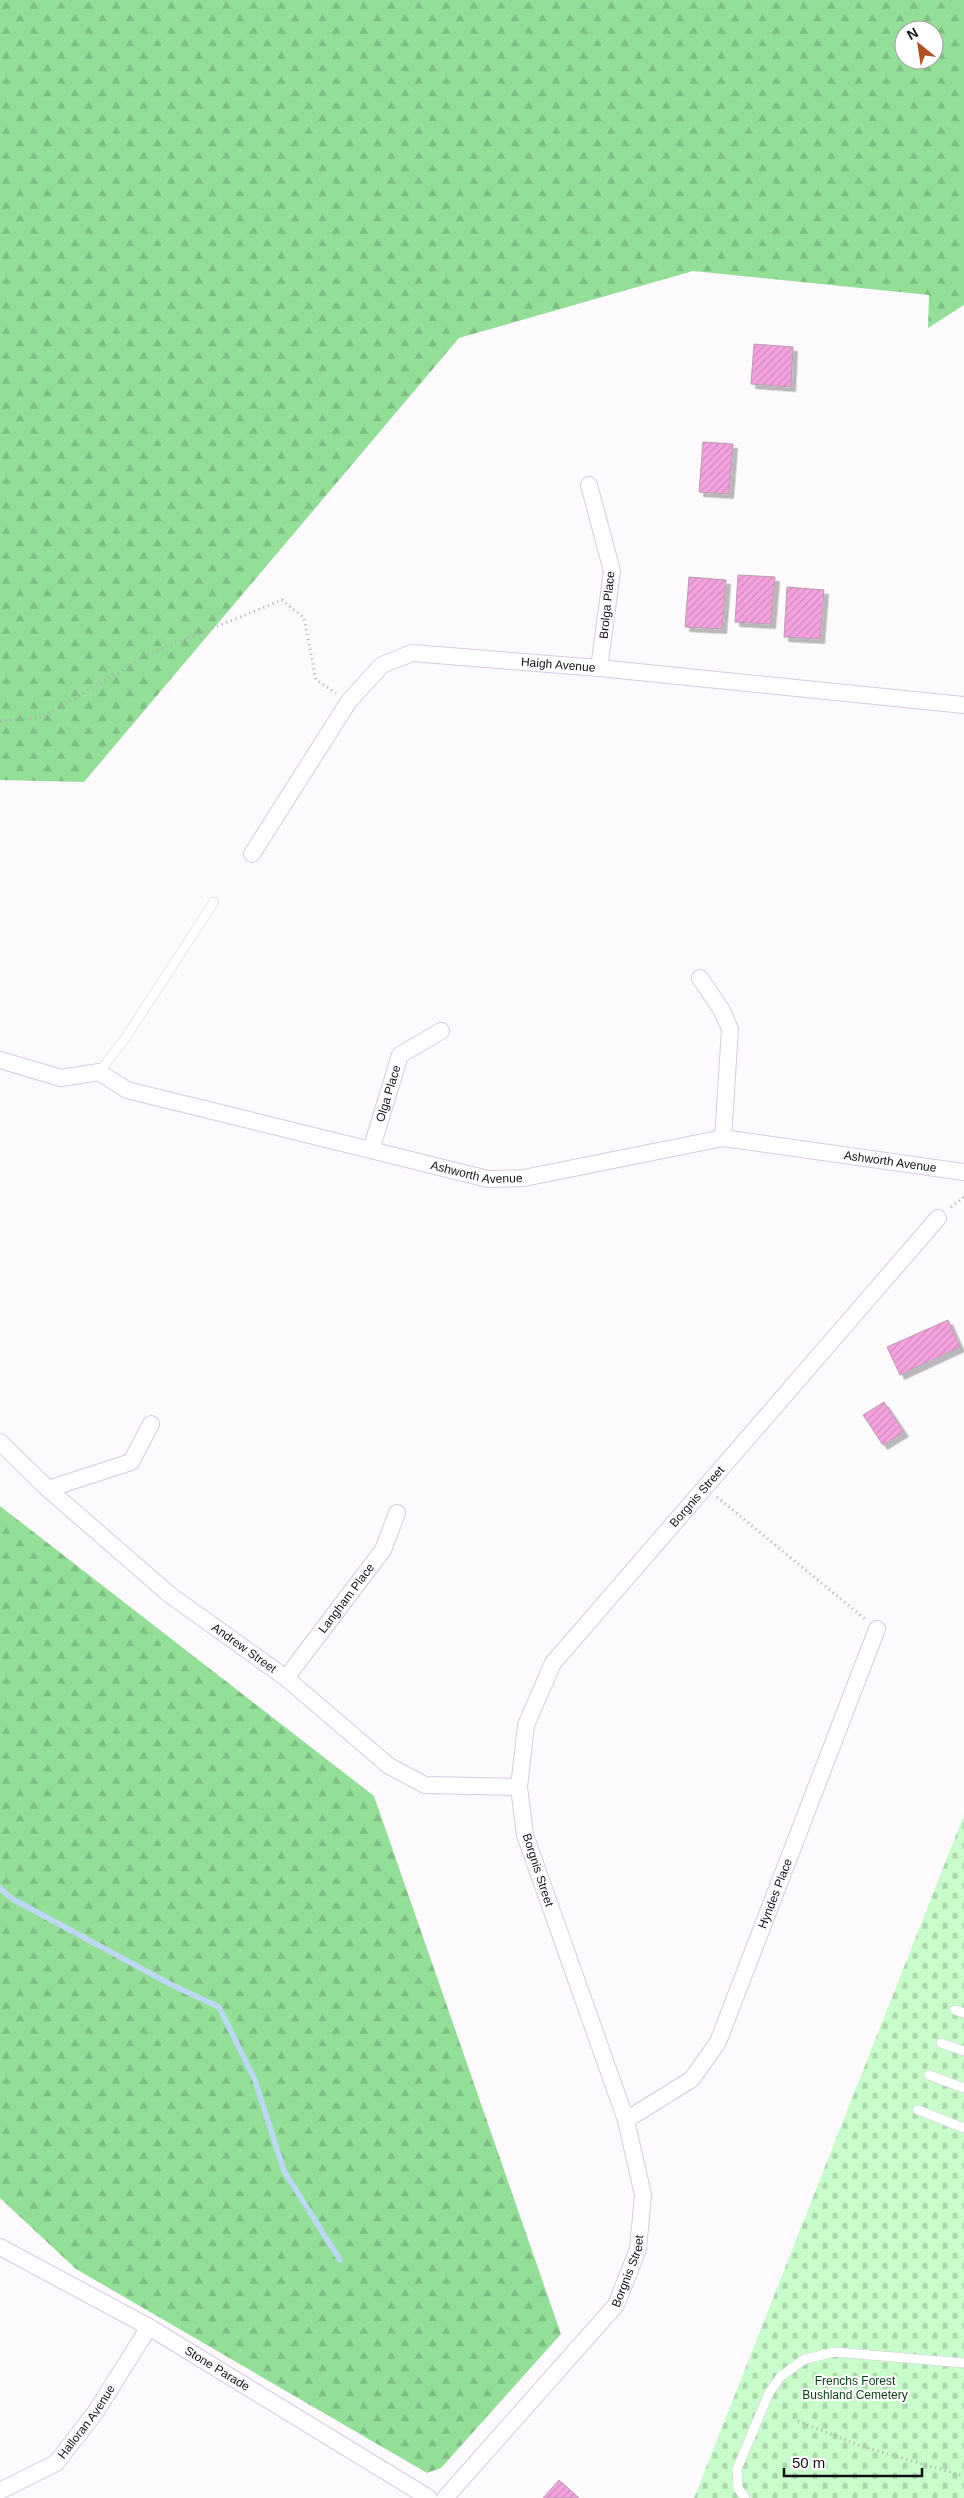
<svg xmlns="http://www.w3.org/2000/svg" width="964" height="2498" font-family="Helvetica,sans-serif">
<defs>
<pattern id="forest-firs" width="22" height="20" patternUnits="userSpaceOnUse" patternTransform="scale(1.25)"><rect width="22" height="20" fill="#93df98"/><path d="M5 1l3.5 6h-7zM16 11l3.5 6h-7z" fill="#7ebe82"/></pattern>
<pattern id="cemetery-stones" width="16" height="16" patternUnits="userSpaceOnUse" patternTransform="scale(1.25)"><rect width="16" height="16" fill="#c8fcca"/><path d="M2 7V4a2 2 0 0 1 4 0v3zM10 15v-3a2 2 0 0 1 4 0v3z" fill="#abd7ad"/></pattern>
<pattern id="building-hatch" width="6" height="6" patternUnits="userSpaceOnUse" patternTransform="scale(1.25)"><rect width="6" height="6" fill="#f5a2de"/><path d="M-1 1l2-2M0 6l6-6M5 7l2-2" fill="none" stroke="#d18abe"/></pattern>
<filter id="shadow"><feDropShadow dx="4.5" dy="4.5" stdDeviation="0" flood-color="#0004"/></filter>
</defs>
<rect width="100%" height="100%" fill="#fdfafe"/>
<g fill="url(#forest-firs)" fill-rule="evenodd">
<path d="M0,0H964V305L928,328L929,295L693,271L459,338L84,782L0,780ZM904,30H934V60H904Z"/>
<path d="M0,1506L374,1796L561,2334L441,2468L427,2473L76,2269L0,2198Z"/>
</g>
<path fill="url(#cemetery-stones)" d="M964,1815V2498H694Z"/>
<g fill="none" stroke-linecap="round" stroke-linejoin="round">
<path stroke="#bdd7f4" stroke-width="5.5" d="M0,1888L11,1898L172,1985L219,2007L255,2080L284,2171L340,2260"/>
</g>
<g fill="url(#building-hatch)" stroke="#b59eae" filter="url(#shadow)">
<path d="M754,344L793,347L791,387L751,384Z"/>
<path d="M703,442L733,444L729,494L699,492Z"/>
<path d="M738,575L775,577L771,624L735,622Z"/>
<path d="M689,577L726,580L722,629L685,627Z"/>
<path d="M787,587L824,590L820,639L784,637Z"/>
<path d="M948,1320L960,1347L900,1375L887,1347Z"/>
<path d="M884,1402L904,1432L883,1445L863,1415Z"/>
<path d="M559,2480L579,2498H543Z"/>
</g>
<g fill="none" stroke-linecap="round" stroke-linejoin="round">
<g stroke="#d8cae1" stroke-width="10">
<g id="service">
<path d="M99,1072L126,1037L214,902"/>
<path d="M955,2010L964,2013"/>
<path d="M941,2043L964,2051"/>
<path d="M929,2075L964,2088"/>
<path d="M918,2110L964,2128"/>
<path d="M745,2498L738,2488L737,2469L769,2393L781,2376L805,2359L835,2352L964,2363"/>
</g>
</g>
<g stroke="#d8cae1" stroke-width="18">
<g id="minor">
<path d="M589,485L612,571L599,668"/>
<path id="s1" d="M252,854L349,701L382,665L412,653L599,668L964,705"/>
<path d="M700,978L721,1009L730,1029L723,1138"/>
<path id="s2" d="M0,1060L61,1078L99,1072L127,1090L488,1179L524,1178L723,1138L964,1172"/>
<path id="s3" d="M371,1150L400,1055L441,1031"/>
<path id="s4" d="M0,1442L48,1489L170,1595L286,1678L389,1766L425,1785L519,1787"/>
<path d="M48,1489L131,1462L151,1424"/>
<path id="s5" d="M286,1678L383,1550L397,1513"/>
<path id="s6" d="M626,2120L692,2079L718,2042L877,1629"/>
<path id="s7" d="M0,2247L149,2327L429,2498"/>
<path id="s8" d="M0,2491L56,2463L95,2413L149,2327"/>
<path id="s9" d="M445,2498L616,2305L638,2249L643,2195L626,2120L525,1835L519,1787L526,1725L553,1663L938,1218"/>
</g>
</g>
<g stroke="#afabb1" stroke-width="3" stroke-dasharray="1 4" stroke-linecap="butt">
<path d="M0,721L44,717L149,654L282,600L304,618L316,680L336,693"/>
<path d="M951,1207L964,1197"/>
<path d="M717,1497L865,1619"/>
<path d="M798,2421L861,2446L964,2476"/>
</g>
<use href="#service" stroke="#fff" stroke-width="9"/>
<use href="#minor" stroke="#fff" stroke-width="16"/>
</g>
<g text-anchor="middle" stroke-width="4" stroke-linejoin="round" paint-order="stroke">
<g font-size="12" fill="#140f17" stroke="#fff">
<text transform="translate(607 605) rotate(-84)" y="4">Brolga Place</text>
<text dy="4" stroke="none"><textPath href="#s1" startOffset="409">Haigh Avenue</textPath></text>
<text dy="4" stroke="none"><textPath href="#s3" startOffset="59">Olga Place</textPath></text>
<text dy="4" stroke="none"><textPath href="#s2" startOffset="915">Ashworth Avenue</textPath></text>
<text dy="4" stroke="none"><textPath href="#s2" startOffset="495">Ashworth Avenue</textPath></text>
<text dy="4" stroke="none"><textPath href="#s9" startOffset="1150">Borgnis Street</textPath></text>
<text dy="4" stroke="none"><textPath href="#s5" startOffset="100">Langham Place</textPath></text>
<text dy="4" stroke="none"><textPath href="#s4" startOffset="320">Andrew Street</textPath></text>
<text transform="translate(538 1870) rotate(72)" y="4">Borgnis Street</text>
<text dy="4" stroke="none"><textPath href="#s6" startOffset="282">Hyndes Place</textPath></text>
<text dy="4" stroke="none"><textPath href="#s9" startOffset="294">Borgnis Street</textPath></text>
<text dy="4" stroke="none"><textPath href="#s7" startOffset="249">Stone Parade</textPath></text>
<text dy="4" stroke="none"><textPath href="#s8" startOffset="114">Halloran Avenue</textPath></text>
</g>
<g font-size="12" fill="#073f12" stroke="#fff">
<text x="855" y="2385">Frenchs Forest<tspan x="855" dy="14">Bushland Cemetery</tspan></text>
</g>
</g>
<g transform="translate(919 45) rotate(330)"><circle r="24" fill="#ffffff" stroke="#a19fa2"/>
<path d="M0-4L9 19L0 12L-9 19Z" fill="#b4501f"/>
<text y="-8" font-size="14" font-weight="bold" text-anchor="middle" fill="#140f17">N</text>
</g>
<path d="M784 2468v8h138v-8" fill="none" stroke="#140f17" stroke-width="2.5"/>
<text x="792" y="2468" font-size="15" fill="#140f17" stroke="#ffffff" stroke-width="4" paint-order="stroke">50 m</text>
</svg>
